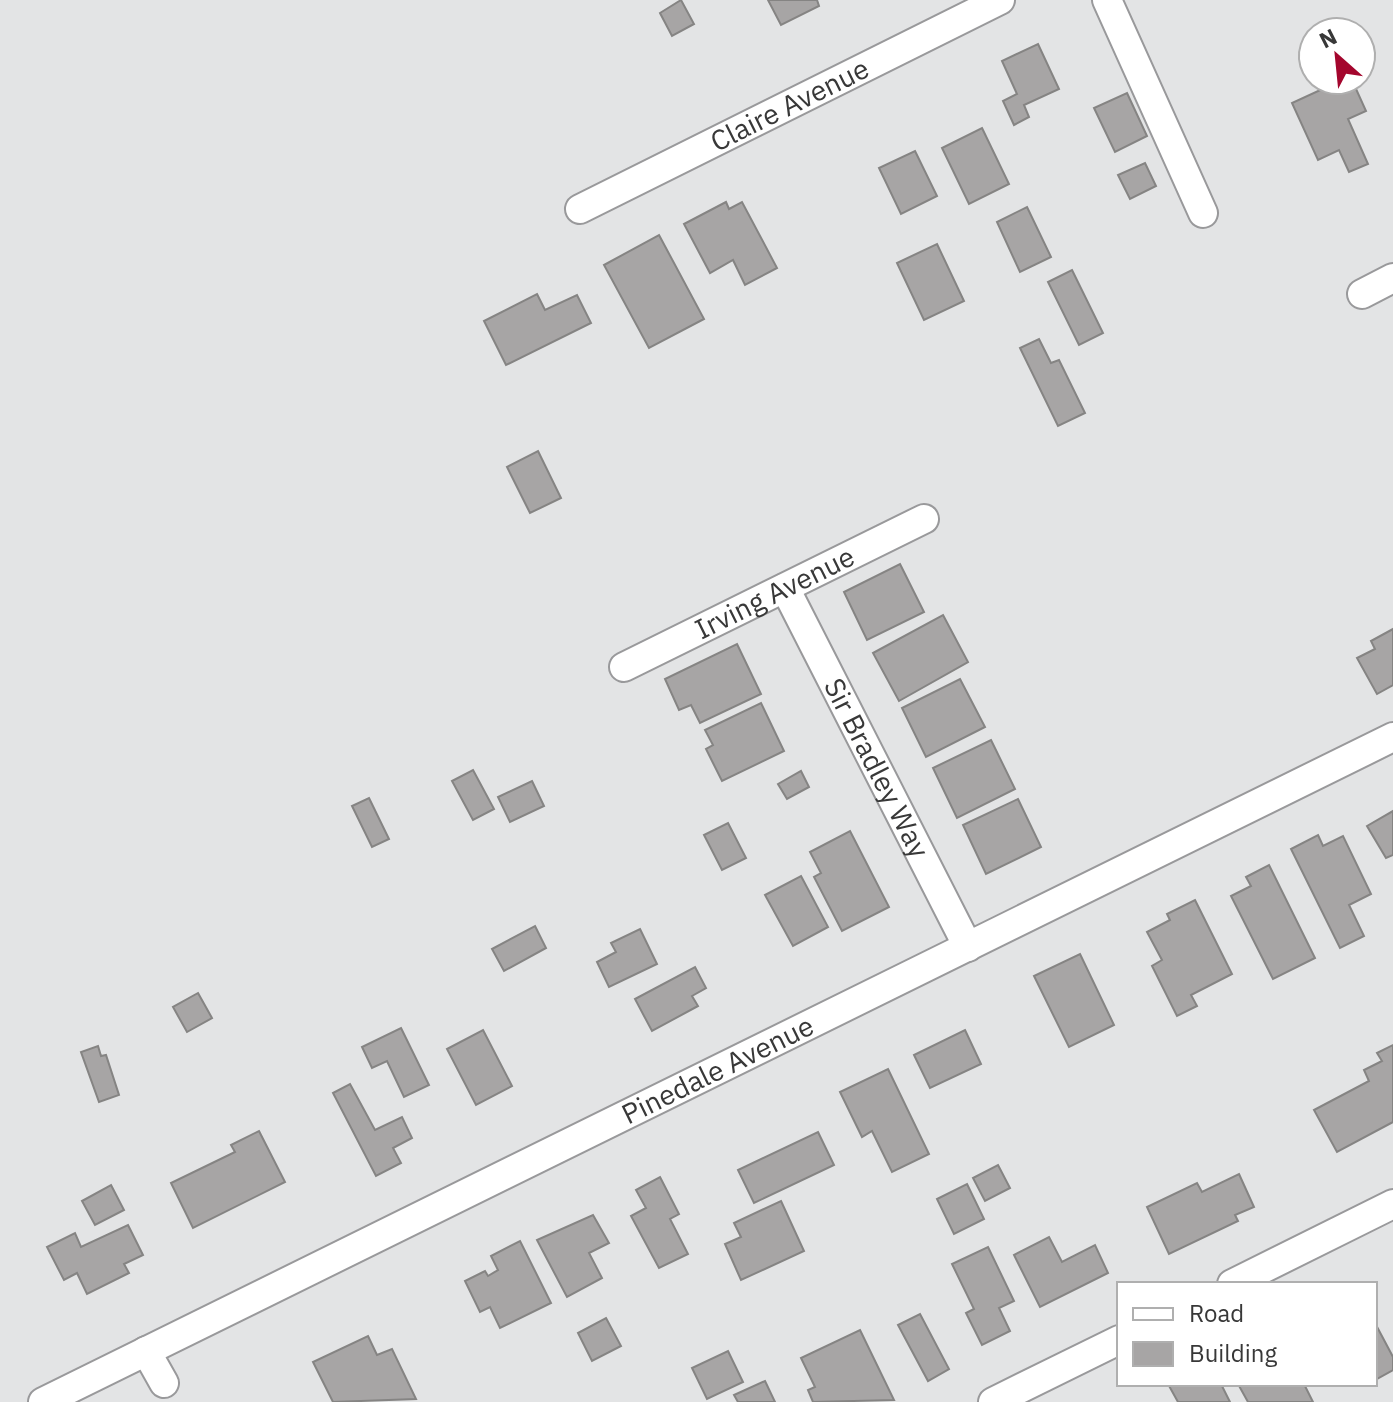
<svg xmlns="http://www.w3.org/2000/svg" width="1393" height="1402" font-family="'IBM Plex Sans',sans-serif">
<rect width="100%" height="100%" fill="#e3e4e5"/>
<g fill="#a7a5a5" stroke="#858483" stroke-width="2">
<path d="M681,0L694,24L672,36L660,13Z"/>
<path d="M768,0H817L819,6L781,25Z"/>
<path d="M1038,44L1059,89L1024,105L1029,117L1014,125L1003,101L1017,94L1002,61Z"/>
<path d="M1342,80H1352L1366,111L1348,119L1368,164L1349,172L1339,150L1318,160L1292,103Z"/>
<path d="M1127,93L1147,136L1115,152L1094,108Z"/>
<path d="M982,128L1009,184L969,204L942,148Z"/>
<path d="M915,151L937,196L901,214L879,168Z"/>
<path d="M1145,163L1156,186L1130,199L1118,175Z"/>
<path d="M726,202L729,209L742,202L777,268L745,285L733,260L710,273L684,224Z"/>
<path d="M1027,207L1051,257L1020,272L997,222Z"/>
<path d="M659,235L704,319L649,348L604,265Z"/>
<path d="M937,244L964,301L924,320L897,263Z"/>
<path d="M1072,270L1103,333L1079,345L1048,282Z"/>
<path d="M537,294L545,310L577,295L591,323L506,365L484,321Z"/>
<path d="M1039,339L1051,363L1059,360L1085,413L1058,426L1020,348Z"/>
<path d="M538,451L561,498L530,513L507,467Z"/>
<path d="M900,564L924,612L867,640L844,592Z"/>
<path d="M943,615L968,662L899,701L873,653Z"/>
<path d="M1393,629V685L1377,694L1357,658L1375,649L1371,641Z"/>
<path d="M737,644L761,694L700,723L691,705L679,710L665,679Z"/>
<path d="M960,679L985,727L926,757L902,708Z"/>
<path d="M761,703L784,751L722,781L706,749L713,745L705,730Z"/>
<path d="M991,740L1015,789L957,818L933,768Z"/>
<path d="M473,770L494,809L473,820L452,781Z"/>
<path d="M801,771L809,787L787,799L778,784Z"/>
<path d="M532,781L544,806L510,822L498,797Z"/>
<path d="M369,798L389,839L372,847L352,806Z"/>
<path d="M1018,799L1041,847L986,874L963,825Z"/>
<path d="M1393,811V855L1386,858L1367,826Z"/>
<path d="M728,823L746,858L722,870L704,835Z"/>
<path d="M850,831L889,907L842,931L814,877L821,873L810,852Z"/>
<path d="M1318,835L1323,846L1343,836L1371,894L1349,905L1364,936L1340,948L1291,849Z"/>
<path d="M1269,865L1315,958L1273,979L1231,896L1251,886L1246,877Z"/>
<path d="M801,876L828,927L793,946L765,895Z"/>
<path d="M1195,900L1232,974L1191,995L1197,1006L1177,1016L1152,966L1162,960L1147,932L1170,920L1167,914Z"/>
<path d="M535,926L546,948L504,971L492,949Z"/>
<path d="M640,929L657,964L609,987L597,962L616,952L611,943Z"/>
<path d="M1080,954L1114,1025L1069,1047L1034,976Z"/>
<path d="M695,967L706,988L692,996L698,1006L652,1031L635,999Z"/>
<path d="M198,993L212,1018L187,1032L173,1007Z"/>
<path d="M401,1028L429,1085L404,1097L387,1061L372,1068L362,1047Z"/>
<path d="M483,1030L512,1086L476,1105L447,1049Z"/>
<path d="M965,1030L981,1064L930,1088L914,1055Z"/>
<path d="M1393,1045V1122L1337,1152L1314,1110L1369,1081L1364,1070L1382,1061L1377,1053Z"/>
<path d="M98,1046L101,1056L106,1055L119,1095L99,1102L81,1052Z"/>
<path d="M888,1069L929,1154L892,1172L872,1131L862,1137L840,1092Z"/>
<path d="M350,1084L375,1130L402,1117L412,1138L393,1148L401,1163L376,1176L333,1093Z"/>
<path d="M259,1131L285,1182L193,1228L171,1183L235,1152L231,1145Z"/>
<path d="M818,1132L834,1165L754,1203L738,1170Z"/>
<path d="M998,1165L1010,1188L985,1201L973,1178Z"/>
<path d="M1239,1174L1254,1207L1235,1215L1238,1221L1169,1254L1147,1207L1197,1183L1202,1192Z"/>
<path d="M660,1177L679,1214L670,1219L688,1254L659,1268L631,1216L646,1208L636,1190Z"/>
<path d="M967,1184L984,1219L954,1234L937,1199Z"/>
<path d="M111,1185L124,1210L95,1225L82,1201Z"/>
<path d="M781,1201L804,1251L741,1280L725,1244L741,1237L734,1223Z"/>
<path d="M593,1215L609,1243L589,1253L602,1278L567,1297L537,1240Z"/>
<path d="M128,1225L143,1255L124,1264L129,1273L87,1294L77,1273L64,1280L47,1247L75,1233L81,1247Z"/>
<path d="M1049,1237L1062,1262L1095,1245L1108,1273L1040,1307L1014,1255Z"/>
<path d="M520,1241L551,1303L500,1328L490,1307L480,1312L465,1281L485,1271L488,1276L498,1270L491,1256Z"/>
<path d="M988,1247L1014,1301L999,1308L1010,1331L982,1345L966,1313L974,1309L952,1264Z"/>
<path d="M920,1314L949,1369L928,1381L898,1325Z"/>
<path d="M606,1318L621,1346L592,1361L578,1333Z"/>
<path d="M1375,1323L1393,1357V1370L1375,1380Z"/>
<path d="M860,1330L894,1400L813,1402L808,1390L815,1387L801,1358Z"/>
<path d="M368,1336L377,1355L392,1349L416,1399L333,1402L313,1362Z"/>
<path d="M728,1351L743,1382L707,1399L692,1368Z"/>
<path d="M765,1381L775,1402H738L734,1395Z"/>
<path d="M1168,1384H1221L1230,1402H1178Z"/>
<path d="M1238,1384H1304L1313,1402H1248Z"/>
</g>
<g fill="none" stroke-linecap="round" stroke-linejoin="round">
<g stroke="#99999b" stroke-width="32">
<g id="minor">
<path d="M1107,0L1203,213"/>
<path id="s1" d="M580,209L1000,0"/>
<path d="M1362,294L1393,278"/>
<path id="s2" d="M785,588L968,947"/>
<path id="s3" d="M624,667L924,519"/>
<path d="M1232,1284L1393,1204"/>
<path d="M146,1351L164,1383"/>
<path id="s4" d="M43,1402L1393,737"/>
<path d="M993,1402L1119,1340"/>
</g>
</g>
<use href="#minor" stroke="#fff" stroke-width="28"/>
</g>
<g text-anchor="middle" stroke-width="8" stroke-linejoin="round" paint-order="stroke">
<g font-size="28" fill="#383838" stroke="#fff">
<text dy="10" stroke="none"><textPath href="#s1" startOffset="234">Claire Avenue</textPath></text>
<text dy="10" stroke="none"><textPath href="#s3" startOffset="168">Irving Avenue</textPath></text>
<text dy="10" stroke="none"><textPath href="#s2" startOffset="202">Sir Bradley Way</textPath></text>
<text dy="10" stroke="none"><textPath href="#s4" startOffset="752">Pinedale Avenue</textPath></text>
</g>
</g>
<rect x="1117" y="1282" width="260" height="104" fill="#ffffff" stroke="#afafaf" stroke-width="2"/>
<rect x="1133" y="1308" width="40" height="12" fill="#ffffff" stroke="#afafaf" stroke-width="2"/>
<text x="1189" y="1322" font-size="24" fill="#383838">Road</text>
<rect x="1133" y="1342" width="40" height="24" fill="#a7a5a5" stroke="#afafaf" stroke-width="2"/>
<text x="1189" y="1362" font-size="24" fill="#383838">Building</text>
<g transform="translate(1337 56) rotate(333)"><circle r="38" fill="#ffffff" stroke="#afafaf" stroke-width="2"/>
<path d="M0-6L14 30L0 20L-14 30Z" fill="#a4062d"/>
<text y="-12" font-size="22" font-weight="bold" text-anchor="middle" fill="#383838">N</text>
</g>
</svg>
